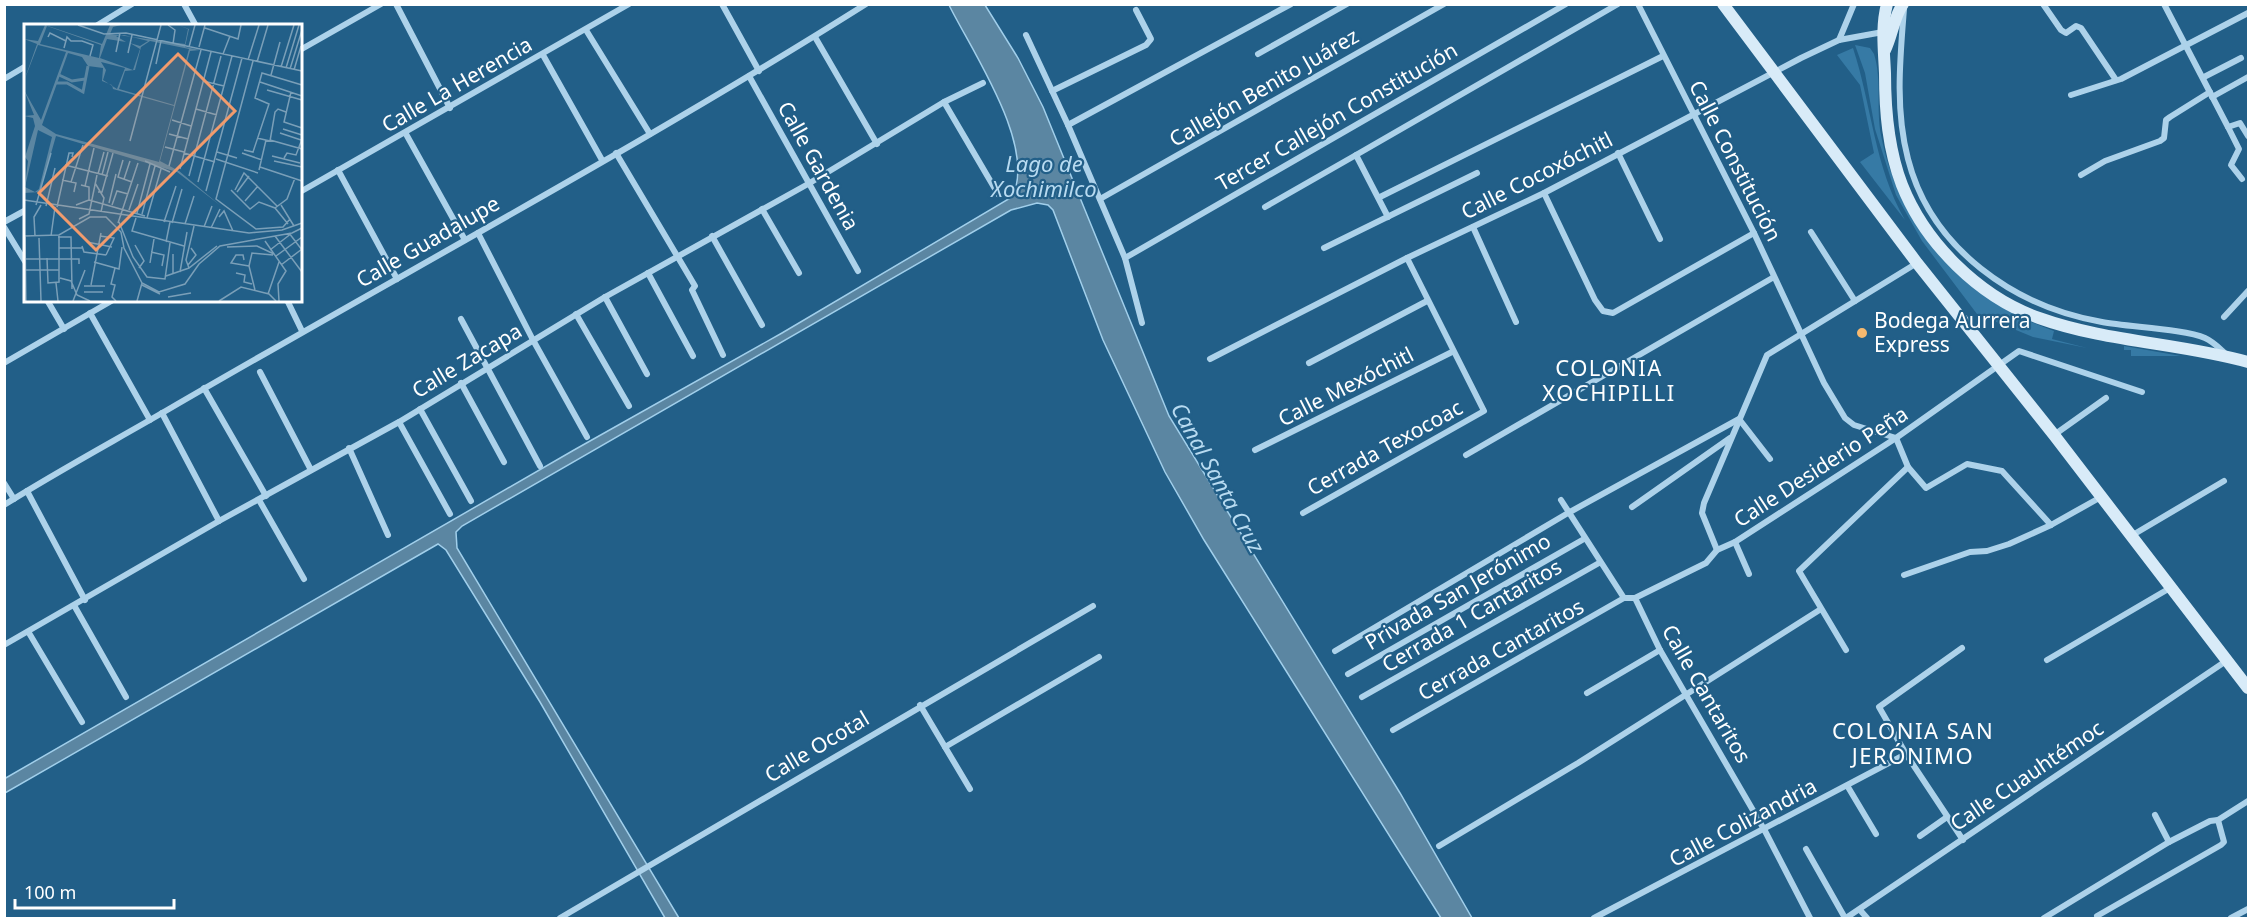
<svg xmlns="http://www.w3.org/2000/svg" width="2253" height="923" font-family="'Noto Sans',sans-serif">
<rect width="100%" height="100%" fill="#225f88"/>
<g fill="#367aa5">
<path d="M1855,45L1870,48L1874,54C1882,79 1876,109 1881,135C1898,226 1967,301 2054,331L2052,339L2087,348L2033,337L1977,314L1922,241L1896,195L1875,129L1865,73Z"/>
<path d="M1853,48C1872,106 1874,166 1905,220L1860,162L1874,153L1860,85L1837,55Z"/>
<path d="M2124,346L2181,356H2131V350H2124Z"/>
</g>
<path fill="#5b86a2" stroke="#a1cfeb" stroke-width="1.5" d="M949,5H985L1018,58L1043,107L1169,416L1400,793L1472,918H1441L1204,540L1165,472L1103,340L1053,210L1048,205L1037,203L1011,210L462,526L456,532L457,548L679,918H665L540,702L446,550L438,544L5,793L4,779L574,450L782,333L1012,197C1038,147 971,50 949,5Z"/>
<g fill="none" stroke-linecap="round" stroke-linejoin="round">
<g stroke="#add2ea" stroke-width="6">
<path d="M184,4L196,26"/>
<path d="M396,4L450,108"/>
<path d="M722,4L759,71"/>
<path d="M1638,4L1754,233L1824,383L1845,418L1854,425L1896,438L1908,467L1926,488L1967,464L2002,471L2051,525"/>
<path d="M2043,4L2061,30L2066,33L2076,26L2081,28L2116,80"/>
<path d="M2164,4L2228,127L2240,123L2248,136"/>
<path d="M1904,9C1900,59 1895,110 1908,159C1931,249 2015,307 2102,322C2128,327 2185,329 2205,338C2214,342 2220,349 2227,355"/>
<path d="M96,26L132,4"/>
<path d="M586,30L650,134"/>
<path d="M1026,35L1068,125L1125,258L1142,323"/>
<path d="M815,37L877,144"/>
<path d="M1839,40L1854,4"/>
<path d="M300,50L381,4"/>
<path d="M1258,54L1347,4"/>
<path d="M543,55L602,160"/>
<path d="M749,76L858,271"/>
<path d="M2204,77L2241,58"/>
<path d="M4,79L26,66"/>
<path d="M1052,91L1146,45L1151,39L1136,10"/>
<path d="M2071,95L2121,79L2248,13"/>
<path d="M2212,97L2248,77"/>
<path d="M944,102L998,194"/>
<path d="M1068,125L1291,4"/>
<path d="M2228,127L2239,149L2231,165L2242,179"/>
<path d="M406,134L465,240"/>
<path d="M616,153L695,286L692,290L723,355"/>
<path d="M1618,153L1660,239"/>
<path d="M1356,155L1618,4"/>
<path d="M338,170L397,279"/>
<path d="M2081,175L2105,161L2160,141L2164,138L2166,120L2170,117L2210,92"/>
<path d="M300,192L629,4"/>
<path d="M1544,193L1595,300L1603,311L1613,313L1754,233"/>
<path d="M1380,197L1663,56"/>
<path d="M1100,199L1444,4"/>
<path d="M1265,207L1356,155L1388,217"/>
<path d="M762,209L799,273"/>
<path d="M4,222L26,210"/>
<path d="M4,227L26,263"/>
<path d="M1473,227L1516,322"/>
<path d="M1811,232L1855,301"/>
<path d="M478,233L533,340L587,437"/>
<path d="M712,236L762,325"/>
<path d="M1324,248L1477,173"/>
<path d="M1125,258L1566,4"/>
<path d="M648,273L693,356"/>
<path d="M605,297L647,374"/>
<path d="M47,300L64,329"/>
<path d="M287,300L302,331"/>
<path d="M90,313L150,420"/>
<path d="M576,314L629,406"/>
<path d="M2224,317L2248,291"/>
<path d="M461,319L540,466"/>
<path d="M1210,359L1407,258L1544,193L1801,58L1839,40L1883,32"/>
<path d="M4,363L113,300"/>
<path d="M1309,363L1427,301"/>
<path d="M260,372L311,470"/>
<path d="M461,383L504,462"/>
<path d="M204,388L266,496"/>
<path d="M420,409L471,501"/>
<path d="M162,413L219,521"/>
<path d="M399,422L450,514"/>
<path d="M2054,435L2106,398"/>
<path d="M349,448L388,535"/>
<path d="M1255,450L1452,352"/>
<path d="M1466,455L1774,277"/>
<path d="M4,483L14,499"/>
<path d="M27,491L85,600"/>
<path d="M259,500L304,579"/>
<path d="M1561,500L1624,598H1635L1660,650L1765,831L1810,918"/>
<path d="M4,505C58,471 114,441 169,409C401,274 639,147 866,4"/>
<path d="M1632,507L1730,438"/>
<path d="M1303,513L1484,411L1407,258"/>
<path d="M2131,536L2224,481"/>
<path d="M1735,542L1749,574"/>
<path d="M1717,550L1702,513L1704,503L1767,355L1917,263"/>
<path d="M1904,575L1970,552L1987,551L2009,544L2051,525L2101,497"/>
<path d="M1635,598L1706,563L1717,550L1735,542L1896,438L2019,351L2142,392"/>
<path d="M75,607L126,697"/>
<path d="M29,633L82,722"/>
<path d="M4,645L219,521L399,422L605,297L808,184L944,102L983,83"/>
<path d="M1962,648L1879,707L1906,754L1963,840"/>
<path d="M1846,650L1799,571L1908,467"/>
<path d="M1335,651L1568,513L1739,419L1770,459"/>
<path d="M2047,660L2170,588"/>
<path d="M1348,674L1584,539"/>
<path d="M1587,693L1660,650"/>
<path d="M1362,697L1599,563"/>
<path d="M920,705L970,789"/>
<path d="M1393,730L1624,598"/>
<path d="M945,747L1099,657"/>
<path d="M1848,787L1876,834"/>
<path d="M2155,815L2169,842"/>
<path d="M1920,836L1947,817"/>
<path d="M1439,846L1578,763L1821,609"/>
<path d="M1806,849L1845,918"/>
<path d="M1860,910L1867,918"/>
<path d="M2097,916L2221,845L2224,842L2218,820"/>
<path d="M560,918L1093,606"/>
<path d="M1594,918L1906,754"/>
<path d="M1846,918L2226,661"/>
<path d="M2044,918L2169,842L2210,821L2218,820L2248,801"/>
<path d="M2231,918L2248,909"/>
</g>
<g stroke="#d8ebf8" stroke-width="12">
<path d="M1723,4L1917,263L2054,435L2248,688"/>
<path d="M1887,4C1881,27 1884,50 1885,73C1885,111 1888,149 1902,185C1925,243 1979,297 2039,318C2106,342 2180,343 2248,362"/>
<path d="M1885,50C1892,36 1894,16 1903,4"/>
</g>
</g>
<circle fill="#f6b96f" stroke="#225f88" stroke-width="2" cx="1862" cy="333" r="6"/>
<g text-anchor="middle" stroke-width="4.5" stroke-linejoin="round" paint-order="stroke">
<g font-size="21" fill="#fff" stroke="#225f88">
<text transform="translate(457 85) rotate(-30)" y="7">Calle La Herencia</text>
<text transform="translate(1264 88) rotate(-30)" y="7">Callejón Benito Juárez</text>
<text transform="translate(1337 117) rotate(-30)" y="7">Tercer Callejón Constitución</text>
<text transform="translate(1735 161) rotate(63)" y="7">Calle Constitución</text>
<text transform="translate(818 166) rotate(61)" y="7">Calle Gardenia</text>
<text transform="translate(1537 176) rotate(-27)" y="7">Calle Cocoxóchitl</text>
<text transform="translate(428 242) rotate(-30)" y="7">Calle Guadalupe</text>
<text transform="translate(467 361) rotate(-31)" y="7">Calle Zacapa</text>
<text transform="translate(1346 387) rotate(-27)" y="7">Calle Mexóchitl</text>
<text transform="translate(1385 448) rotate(-29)" y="7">Cerrada Texocoac</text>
<text transform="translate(1821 467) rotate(-33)" y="7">Calle Desiderio Peña</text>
<text transform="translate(1458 592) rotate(-30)" y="7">Privada San Jerónimo</text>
<text transform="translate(1472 616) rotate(-30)" y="7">Cerrada 1 Cantaritos</text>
<text transform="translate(1501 650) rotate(-29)" y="7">Cerrada Cantaritos</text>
<text transform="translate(1706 694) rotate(60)" y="7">Calle Cantaritos</text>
<text transform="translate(817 747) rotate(-31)" y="7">Calle Ocotal</text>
<text transform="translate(2027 776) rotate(-34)" y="7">Calle Cuauhtémoc</text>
<text transform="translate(1743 823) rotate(-28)" y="7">Calle Colizandria</text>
</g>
<g font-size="21" fill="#fff" stroke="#225f88" text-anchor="start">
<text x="1874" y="328">Bodega Aurrera<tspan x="1874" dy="24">Express</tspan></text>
</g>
<g font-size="22" font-style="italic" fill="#b8dbf1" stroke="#225f88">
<text x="1044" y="172">Lago de<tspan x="1044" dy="25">Xochimilco</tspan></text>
<text transform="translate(1218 478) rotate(61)" y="8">Canal Santa Cruz</text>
</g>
<g font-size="22" letter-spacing="1.5" fill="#fff" stroke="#225f88">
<text x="1609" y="376">COLONIA<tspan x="1609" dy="25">XOCHIPILLI</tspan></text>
<text x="1913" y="739">COLONIA SAN<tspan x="1913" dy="25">JERÓNIMO</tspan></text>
</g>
</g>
<g transform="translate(24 24)">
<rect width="278" height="278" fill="#225f88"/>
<path d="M21,1L78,20L86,1H97L89,3L86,10L161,20L164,5L154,1L165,5L161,23L176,26L166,27L136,137L155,147L197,182L153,148L32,112L16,168L0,169L4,137L1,133L11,102L9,94L0,92L10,91L0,66L17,96L42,28L14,21L0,57L13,20L0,15L14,17ZM23,2L77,21L75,34L16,20ZM100,11L124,17L116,22L106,19L116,25L109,46L76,34L83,15L102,18L92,12ZM126,17L165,25L150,81L95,65L101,47L111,46L117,23ZM44,29L58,33L64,42L79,44L78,57L88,61L89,65L150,82L135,138L32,110L18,101ZM77,38L101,44L93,65L79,56L82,46ZM14,106L28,113L15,165L11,168L1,163Z" fill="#5b86a2" fill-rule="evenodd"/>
<path fill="none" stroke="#5b86a2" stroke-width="3" d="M35,51L48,57L61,55M32,59H43L59,68L64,42"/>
<path fill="none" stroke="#7a9fb8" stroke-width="1.5" d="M54,1L80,10L102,9L278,47M144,1L151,6L149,20M181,4L214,15L217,1M24,13L26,9L42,17M165,23L171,1M175,23L181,1M40,24L43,13L47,17H58L69,21L66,32M92,28L96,9M104,29L108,11M199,30L206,12M224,36L235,1M229,37L192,175L232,205L259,203L266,195M233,38L244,1M132,40L137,17M257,43L270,1M262,44L275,1M266,45L278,6M270,46L277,22M247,51L256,18M179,57L200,62M236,58L278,72M243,66L278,76M267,68L260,98L278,104M172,85L193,91M148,96L167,102M259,105L278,111M256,109L277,116M145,110L164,115M233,114L246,117L251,88L254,85L262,88M246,116L278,125M106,117L137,1M141,123L160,128M220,126L229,128L245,80L231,74L238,49L278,61M193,128L213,134M160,129L191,138M218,129L238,136M248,132L276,139M260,134L263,129L272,131L278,115M192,135L234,149M99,136L94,153L108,158M121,137L146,148M250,137L278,143M41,141L84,152M145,142L177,26M236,143L278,157M156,145L187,28M235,146L242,116M74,150L80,128M78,151L84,128M165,152L197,32M100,155L106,137M38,156L52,159L50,168M47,158L59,121M174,158L208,32M71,159L80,174L77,188M61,162L70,124M207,166L226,185L235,178L251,184L264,200M211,166L220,149L253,182M182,167L218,34M74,168H78L89,129M213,168L225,152M0,176L225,209L258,206L278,199M65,176L121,192M221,177L234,162M85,179L92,150M12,181L27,129M52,181L65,176V163L57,161M88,181L93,167L104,170M257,181L270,202M22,182L31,144M33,183L45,129H49L48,133M251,184L263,175L271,154M105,186L114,160M113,189L126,140M118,190L131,142M195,193L200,187L209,207M112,194L108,207L160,222M123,194L137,145M55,195L65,190L73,151M95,198L109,233L123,253L141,255L146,219M140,198L152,162M94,199L114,139M148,199L158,165M161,200L170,172M180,203L188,182M187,204L196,185M265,209L278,226M0,212L35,211L66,193H82L97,208L100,224L118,259L135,268L161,260L175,240L196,222L268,209L278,204M11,212L10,193L17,181M27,212L31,183M76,212L90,214L82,231M251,212L278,248M1,213L2,277M34,213H47L48,265M15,214L17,277M241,217L262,247L254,260L255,277M63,218L88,223M142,218L146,198M111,221L120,237L115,244M58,222L60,228L82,231M203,223L233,222L250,230M35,224H58M246,226L268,209M127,228L140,231L138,242M252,232L278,213M23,234L24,259L35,258V212M1,235H55V240M220,236L219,231H212L207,239L225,242M70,238L95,245L98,223M126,239L130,215M164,241L172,231L167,224M257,241L278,225M91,244L87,260L91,261L88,273L92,277M165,244L162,236L170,202M0,246H35M156,248L163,208M212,249L221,251L220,258L228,260M149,250V230M142,252L165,244L193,222M36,254L47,257L53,271L66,277M32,259L34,277M67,261L77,209M118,261L136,270M60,262H81M231,266L225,242L228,229L249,231M60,268H79M244,270L255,238M144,273L167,269M49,277L61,246M113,277L118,259M195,277L217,263L245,270L252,277"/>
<path fill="#f19b6d" fill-opacity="0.15" stroke="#f19b6d" stroke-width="3" d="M154,30L211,87L72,226L15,169Z"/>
<rect width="278" height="278" fill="none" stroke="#fff" stroke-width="3"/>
</g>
<rect width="2253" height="923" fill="none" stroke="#ffffff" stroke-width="12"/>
<path d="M15 899v9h159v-9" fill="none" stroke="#ffffff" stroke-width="3"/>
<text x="24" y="899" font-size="18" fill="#ffffff" stroke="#225f88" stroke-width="4.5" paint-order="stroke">100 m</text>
</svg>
